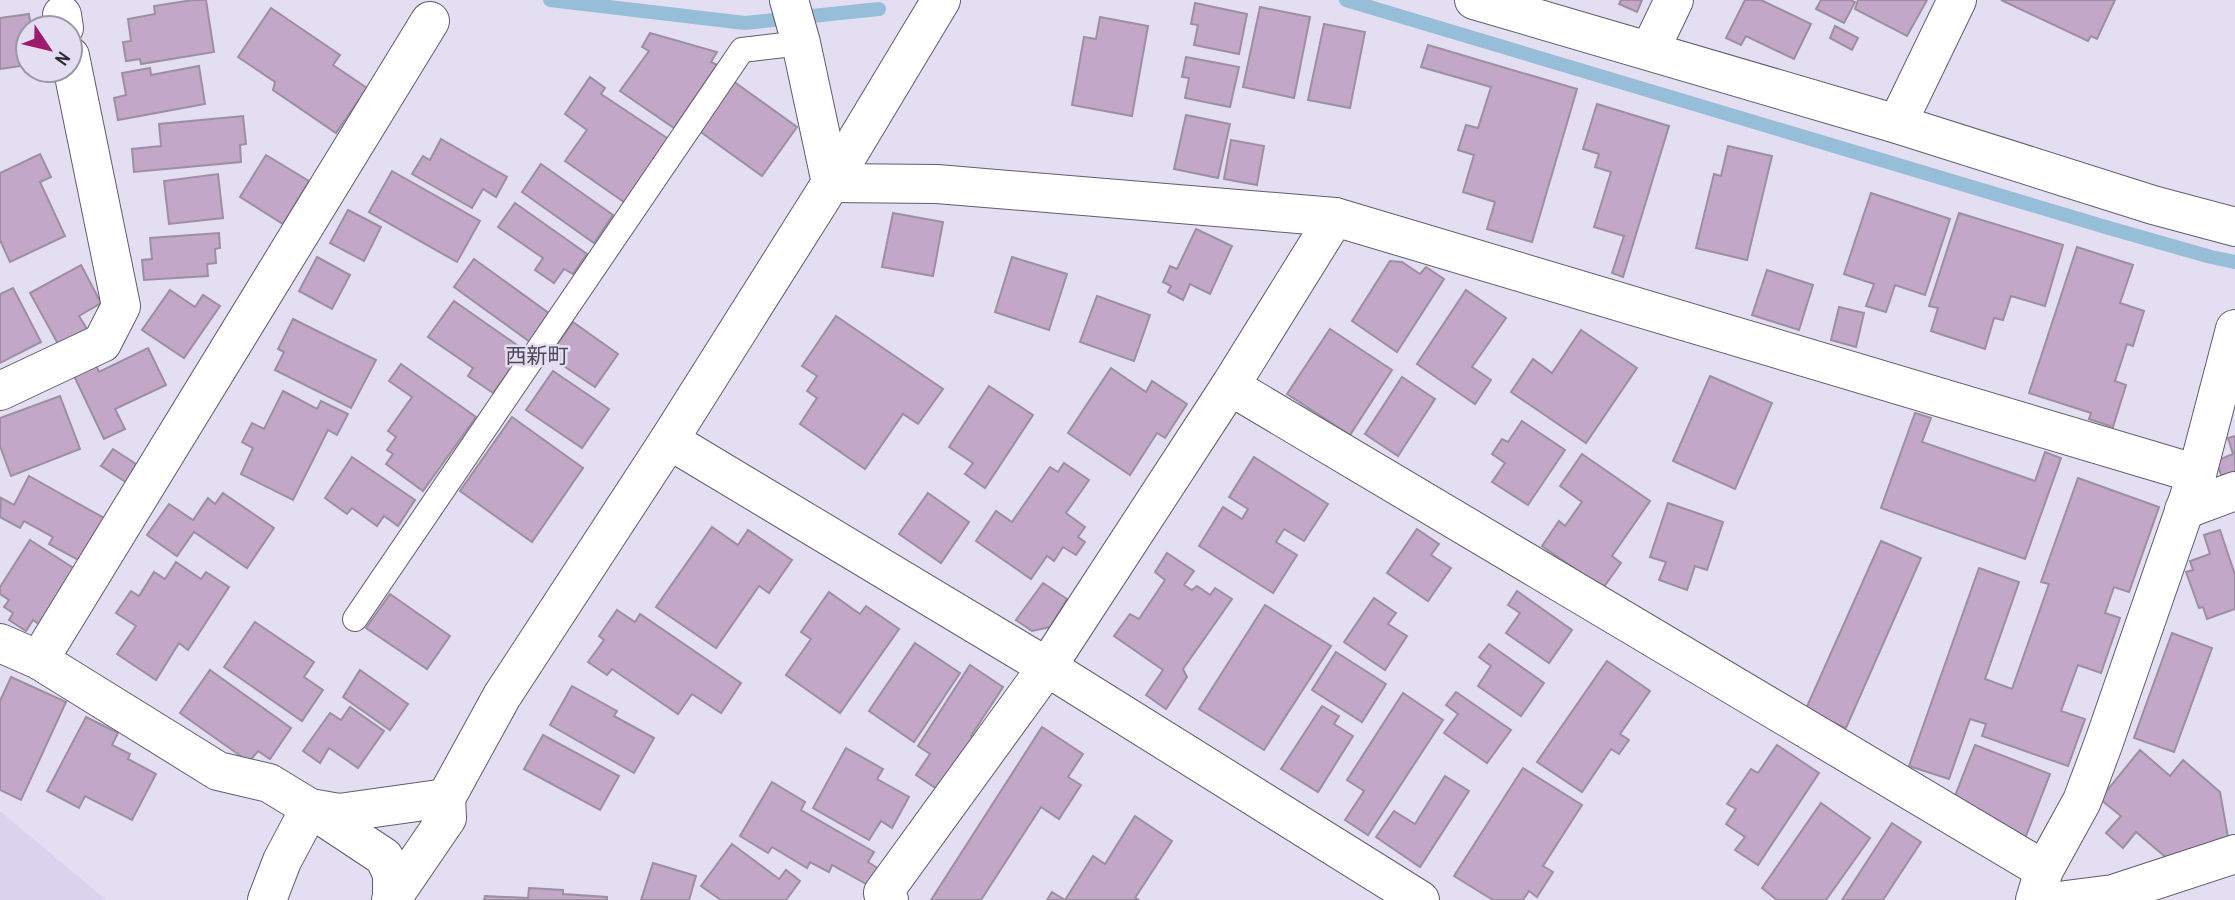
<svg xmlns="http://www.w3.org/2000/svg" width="2235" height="900" font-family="'Archivo Narrow','Noto Sans JP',sans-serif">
<rect width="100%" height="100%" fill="#e3def2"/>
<path fill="#dad3ee" d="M0,811L105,899L104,900H0Z"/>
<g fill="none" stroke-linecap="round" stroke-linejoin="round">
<g stroke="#96bed8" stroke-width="14">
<path d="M550,0L745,23L879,9"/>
<path d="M1346,0L2109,228L2211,257L2235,262"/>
</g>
</g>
<g fill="#c3a7c8" stroke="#9c8f9f" stroke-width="2">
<path d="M193,0H206L214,52L141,64L140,59L126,61L123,42L131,41L128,19L155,14L154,6Z"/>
<path d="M1621,0H1642L1637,12L1619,4Z"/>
<path d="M1745,0H1761L1811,24L1794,59L1746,36L1741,45L1726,38Z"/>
<path d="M1821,0H1850L1855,2L1844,23L1816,9Z"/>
<path d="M1858,0H1927L1907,36L1855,9Z"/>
<path d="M2001,0H2115L2097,39L2091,36L2088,41Z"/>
<path d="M1195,3L1247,14L1239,54L1194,45L1198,25L1191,24Z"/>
<path d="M1260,7L1310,17L1294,98L1243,87Z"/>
<path d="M271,8L340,55L333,65L367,88L336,133L273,90L275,82L238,57Z"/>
<path d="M29,14L31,28H28V65L0,69V18Z"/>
<path d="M1100,17L1148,26L1132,116L1072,105L1084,37L1096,39Z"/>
<path d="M1324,24L1365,32L1350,108L1308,100Z"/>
<path d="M1835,26L1858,38L1852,50L1830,38Z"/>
<path d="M650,33L717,52L711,62L717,65L674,128L620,91L649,51L642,47Z"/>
<path d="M1428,45L1577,89L1532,242L1487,229L1495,202L1463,192L1474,155L1458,150L1466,125L1478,128L1491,87L1421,67Z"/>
<path d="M1186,57L1239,67L1230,107L1185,98L1189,78L1182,77Z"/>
<path d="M199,66L205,104L118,120L114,98L126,95L122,73L150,68L151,75Z"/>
<path d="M590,77L605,88L601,94L670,140L627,204L565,161L587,130L565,114Z"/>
<path d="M733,81L797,127L762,176L698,130Z"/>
<path d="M1597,104L1669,126L1623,277L1612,273L1624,236L1594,227L1611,172L1595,167L1599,154L1583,149Z"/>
<path d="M1186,115L1230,124L1218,178L1174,169Z"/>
<path d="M243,116L246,144L240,145L241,162L134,172L132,149L161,146L159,124Z"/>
<path d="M441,139L507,177L496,197L483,189L472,208L412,174L423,156L430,160Z"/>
<path d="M1231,140L1264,146L1257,185L1224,179Z"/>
<path d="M1728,146L1772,156L1747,260L1696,248L1714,174L1721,176Z"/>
<path d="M40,154L51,177L40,182L65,236L10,262L0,240V173Z"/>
<path d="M266,155L309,181L283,224L240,197Z"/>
<path d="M541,164L613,215L594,243L522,192Z"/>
<path d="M392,171L480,221L457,262L369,212Z"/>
<path d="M218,174L223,218L169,224L164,181Z"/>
<path d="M1871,193L1950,219L1925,295L1895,285L1886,312L1866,306L1874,284L1844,274Z"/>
<path d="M515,203L587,254L573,274L564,269L554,283L535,270L543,258L498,227Z"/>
<path d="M348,210L381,227L364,261L330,243Z"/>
<path d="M893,213L943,222L933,276L882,267Z"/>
<path d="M1959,213L2063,245L2045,306L2011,296L2003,320L1994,318L1985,349L1931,331L1938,308L1929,306Z"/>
<path d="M1196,229L1232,246L1210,294L1190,284L1183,300L1168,292L1171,286L1163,282L1170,266L1177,269Z"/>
<path d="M219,233L220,248L215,249L216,263L207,264L208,276L144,280L142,260L152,259L150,238Z"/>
<path d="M2077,247L2133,265L2120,303L2144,311L2133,346L2127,344L2115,381L2126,385L2113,427L2089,419L2091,413L2029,393Z"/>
<path d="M317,257L350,275L332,309L299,291Z"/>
<path d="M1012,257L1067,274L1049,330L995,312Z"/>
<path d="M474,259L550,314L530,342L454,287Z"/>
<path d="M1390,261L1402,262L1420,274L1426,267L1444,279L1397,352L1352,321Z"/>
<path d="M81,265L101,303L79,316L87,329L58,344L30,293Z"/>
<path d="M1767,270L1813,285L1799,330L1752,315Z"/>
<path d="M13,288L41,342L0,363V294Z"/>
<path d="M170,290L195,307L203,295L220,306L184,358L142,330Z"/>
<path d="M1466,290L1506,318L1472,367L1491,380L1475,404L1417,364Z"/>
<path d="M1097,296L1150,315L1134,361L1080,342Z"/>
<path d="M454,301L524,350L493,393L468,376L473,368L428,337Z"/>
<path d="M1839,307L1864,313L1856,347L1831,340Z"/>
<path d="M836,316L943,389L918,424L903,414L865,469L800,424L817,398L807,391L817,376L802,366Z"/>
<path d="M293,319L376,360L351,408L275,370L284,352L278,349Z"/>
<path d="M573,322L618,354L595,387L549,356Z"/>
<path d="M1330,329L1392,370L1350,435L1287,394Z"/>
<path d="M1581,330L1637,368L1586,443L1511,392L1533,359L1552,373Z"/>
<path d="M148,348L166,385L115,409L125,429L104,439L74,376L96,365L99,372Z"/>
<path d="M401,364L476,417L423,491L386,464L393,454L387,450L396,437L388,431L412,397L389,381Z"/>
<path d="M1111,368L1146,392L1152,381L1187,404L1165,438L1157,433L1130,475L1068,433Z"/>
<path d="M553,371L609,409L582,448L526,410Z"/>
<path d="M1710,376L1772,403L1735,489L1673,461Z"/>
<path d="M1402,377L1435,399L1398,456L1365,434Z"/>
<path d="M989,386L1033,415L985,488L965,474L973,463L949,447Z"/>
<path d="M283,391L317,409L321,401L348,414L337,435L328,430L293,500L241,474L253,448L242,442L252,423L264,429Z"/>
<path d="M60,396L80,449L11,476L0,446V418Z"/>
<path d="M1915,413L1931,418L1922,442L2035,481L2045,452L2061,458L2025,559L1881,508Z"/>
<path d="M512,417L583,468L532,542L460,491Z"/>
<path d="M1522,421L1565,450L1528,505L1492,482L1505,463L1492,454L1502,439L1508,442Z"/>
<path d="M2235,436V481L2225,485L2216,461L2233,454L2228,438Z"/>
<path d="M113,449L139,466L127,483L101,466Z"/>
<path d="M1582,454L1650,501L1612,556L1621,563L1603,588L1542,546L1559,521L1565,526L1582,502L1560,486Z"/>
<path d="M352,457L415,500L398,526L384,516L377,526L352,508L347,514L325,498Z"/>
<path d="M1254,457L1328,504L1304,541L1284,529L1276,542L1297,555L1273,593L1199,546L1223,507L1242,519L1248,509L1229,497Z"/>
<path d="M1064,463L1089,480L1066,513L1085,527L1078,537L1085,542L1076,555L1063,547L1054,561L1047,556L1031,579L976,541L996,511L1012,522L1050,467L1058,472Z"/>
<path d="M29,476L104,518L80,561L49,544L53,537L24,521L20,528L0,517L1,498L14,505Z"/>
<path d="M2078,478L2159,507L2129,592L2114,587L2105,613L2120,618L2101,673L2078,665L2061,711L2085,719L2068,766L1982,736L1986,724L1970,719L1949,779L1909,766L1979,568L2019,582L1985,679L2012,689L2049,584L2041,582Z"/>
<path d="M223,493L274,528L247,568L194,532L177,556L147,535L169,504L193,520L208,498L215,504Z"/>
<path d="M928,493L969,522L941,563L899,534Z"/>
<path d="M1668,503L1723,522L1707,570L1695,566L1687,590L1659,580L1666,562L1650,557Z"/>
<path d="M712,527L738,545L748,530L792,560L769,593L759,586L716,648L656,607Z"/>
<path d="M1417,529L1439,544L1431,555L1451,568L1428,601L1387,573Z"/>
<path d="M2220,530L2235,575V609L2207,619L2203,607L2199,608L2186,572L2193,570L2190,561L2210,554L2204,535Z"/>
<path d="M30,540L75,569L40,625L33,620L26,631L9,620L13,613L4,607L9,600L0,594V587Z"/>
<path d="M1881,541L1921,558L1846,728L1805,711Z"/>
<path d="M1167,553L1194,571L1184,585L1192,590L1197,586L1210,595L1215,588L1232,599L1183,669L1187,677L1166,709L1146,695L1163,670L1114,636L1130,614L1139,619L1165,580L1155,572Z"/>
<path d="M176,562L201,579L206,572L229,587L188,650L179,643L156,680L117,654L136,626L116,613L131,591L139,596L154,572L165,579Z"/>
<path d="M1043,583L1067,599L1050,627L1032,631L1016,620Z"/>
<path d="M1517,591L1572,630L1549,663L1506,633L1520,613L1508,605Z"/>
<path d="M829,592L860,614L866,606L899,629L840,713L786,675L811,639L801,632Z"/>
<path d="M390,594L450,636L427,669L366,628Z"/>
<path d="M1374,598L1396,613L1388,624L1407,636L1385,670L1344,642Z"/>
<path d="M1265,605L1331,646L1264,750L1199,709Z"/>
<path d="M617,610L635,622L640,614L741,683L721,713L692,694L678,714L612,669L607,675L588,662L604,640L599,636Z"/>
<path d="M255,622L314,662L304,677L323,690L302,721L224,667Z"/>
<path d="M2172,633L2212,648L2174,752L2134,738Z"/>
<path d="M915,643L960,673L914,742L869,711Z"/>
<path d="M1489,644L1544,683L1521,716L1478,686L1491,666L1479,657Z"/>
<path d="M1336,652L1386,684L1362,722L1312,690Z"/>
<path d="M1607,661L1650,691L1620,734L1629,740L1619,754L1611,749L1582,792L1537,762Z"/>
<path d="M970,665L1003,687L971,736L977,740L943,793L916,775L930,754L918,746Z"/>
<path d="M210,670L291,728L270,759L258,751L249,762L180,713Z"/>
<path d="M360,670L408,704L390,730L343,697Z"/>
<path d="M11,677L66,702L21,800L0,790V701Z"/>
<path d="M572,686L617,711L614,716L654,738L634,773L550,725Z"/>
<path d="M1456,692L1511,730L1487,763L1444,733L1458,714L1446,705Z"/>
<path d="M1403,693L1443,720L1368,835L1345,820L1364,791L1347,780Z"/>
<path d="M1322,706L1339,716L1334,724L1353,736L1318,792L1281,769Z"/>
<path d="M350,707L384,731L358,768L329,748L320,763L303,751L330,713L341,720Z"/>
<path d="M86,717L118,733L112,745L130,754L128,759L156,774L132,820L85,796L79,808L47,791Z"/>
<path d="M1042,727L1083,754L1068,777L1081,785L1059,819L1041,807L981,900H931Z"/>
<path d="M543,735L619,776L600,810L524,769Z"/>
<path d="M1777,745L1819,773L1758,865L1735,850L1745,837L1726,824L1736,809L1727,804L1751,769L1758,773Z"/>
<path d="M1975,745L2050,774L2024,841L1951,806Z"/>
<path d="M846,748L883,769L877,779L909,797L892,828L881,821L869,840L813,808Z"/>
<path d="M2140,750L2170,776L2183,760L2220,792L2229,843L2175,865L2136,832L2123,848L2106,833L2121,816L2100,799Z"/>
<path d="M1523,768L1582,805L1543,866L1553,872L1537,897L1529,891L1523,900H1493L1454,876Z"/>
<path d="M1445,776L1469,791L1420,867L1376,837L1394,811L1415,824Z"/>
<path d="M772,782L805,802L801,810L874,852L868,862L884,872L875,889L832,865L829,872L810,862L807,868L772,847L768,853L740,836Z"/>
<path d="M1821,803L1870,838L1826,900H1777L1762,888Z"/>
<path d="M1135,816L1172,841L1135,898L1139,900H1047L1052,892L1065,900L1093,856L1105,864Z"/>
<path d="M1892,823L1921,842L1883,900H1842Z"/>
<path d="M732,844L779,879L786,870L800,881L786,900H721L701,886Z"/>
<path d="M653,863L696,876L689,900H641Z"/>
<path d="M529,888L563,890V894L607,897V900H484L485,896L528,898Z"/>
</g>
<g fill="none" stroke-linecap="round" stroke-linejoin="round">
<g stroke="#615c6d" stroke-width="26">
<path id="service" d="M355,619L742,50L801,43"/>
</g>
<g stroke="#615c6d" stroke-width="40">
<g id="minor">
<path d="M789,0L801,43L831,183L937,184L1335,217"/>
<path d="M1474,0L1897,124L2153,205L2235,227"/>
<path d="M62,15L64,28"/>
<path d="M1650,50L1674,0"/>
<path d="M1897,124L1957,0"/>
<path d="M0,391L102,343L121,306L70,56"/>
<path d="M669,440L1047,667L1420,900"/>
<path d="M2184,510L2235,491"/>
<path d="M0,643L39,660L218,771L269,783L310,808L339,813L446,798L447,818L391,900"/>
<path d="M39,660L430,21"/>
<path d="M2044,870L1230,386L1335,217L2197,474"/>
<path d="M267,900L282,861L310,808L384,857L392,874V896L394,895"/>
<path d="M889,900L883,893L1047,667L1230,386"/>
<path d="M2035,900L2044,870L2082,801L2104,742L2197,474L2235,329"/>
<path d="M2066,900L2113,894L2235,854"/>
</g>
</g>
<g stroke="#615c6d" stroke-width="40">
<path id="tertiary" d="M446,798L502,696L669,440L831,183L941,0"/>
</g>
<use href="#service" stroke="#fff" stroke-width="24"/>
<use href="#minor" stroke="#fff" stroke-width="38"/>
<use href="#tertiary" stroke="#fff" stroke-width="38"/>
</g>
<g text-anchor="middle" stroke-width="5" stroke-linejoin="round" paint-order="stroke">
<g font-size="21" fill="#4d4959" stroke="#e3def2">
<text x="537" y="363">西新町</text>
</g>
</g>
<g transform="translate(49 49) rotate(125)"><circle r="33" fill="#e3def2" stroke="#9b97a6" stroke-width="2"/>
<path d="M0-5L12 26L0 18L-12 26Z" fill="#9e1a6b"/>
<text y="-10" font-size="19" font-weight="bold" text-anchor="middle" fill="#2e2c33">N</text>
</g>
</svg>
